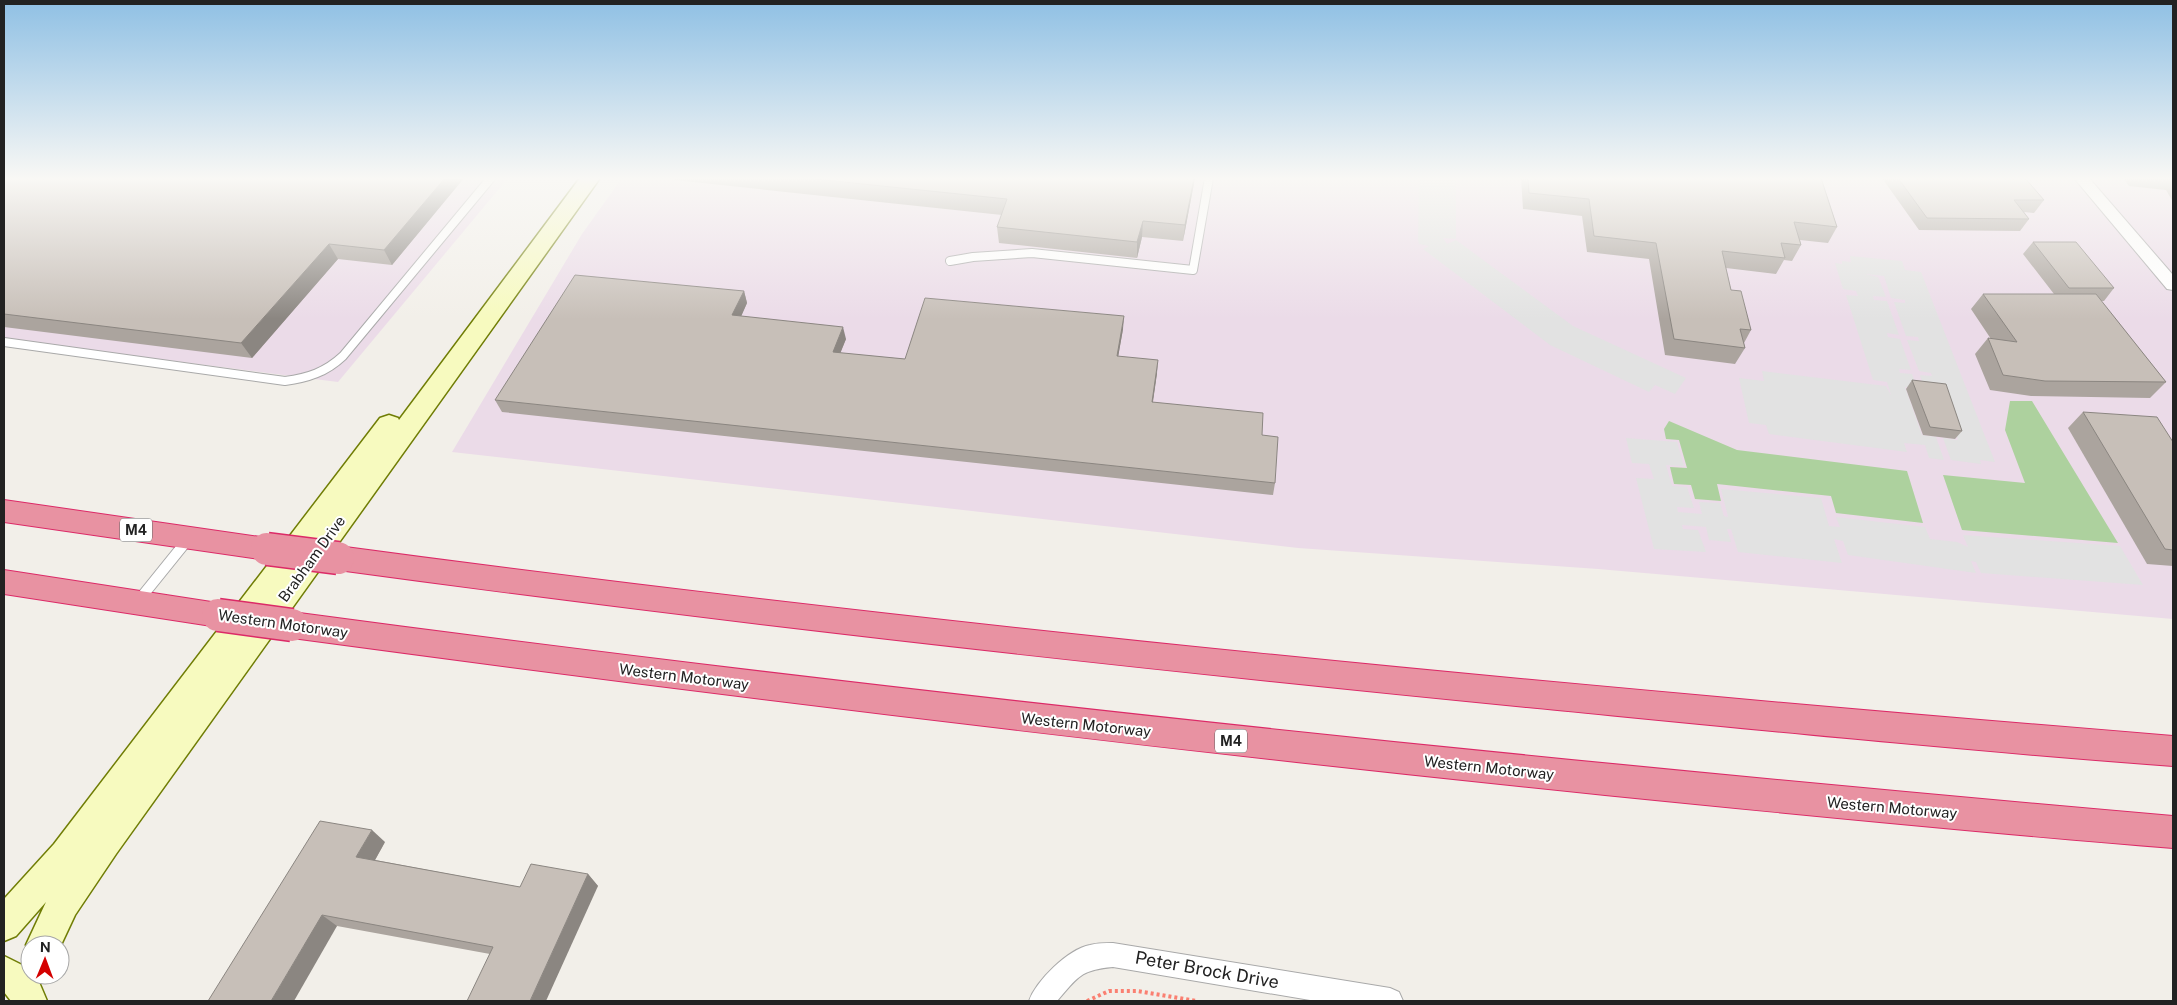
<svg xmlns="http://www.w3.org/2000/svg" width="2177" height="1005" font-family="'Public Sans',sans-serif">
<rect width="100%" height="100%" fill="#f2efe9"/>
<g fill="#ebdbe8">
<path d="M4,178H508L338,382L4,339Z"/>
<path d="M622,178H2173V619L1598,569L1298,548L452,452L582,234Z"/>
</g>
<g fill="#add19e">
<path d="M2010,401H2032L2118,543L1962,530L1943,475L2025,483L2005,430Z"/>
<path d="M1669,421L1737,450L1907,471L1923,523L1836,513L1831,496L1717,484L1721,501L1695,499L1691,485L1674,484L1670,467L1687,468L1679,440L1666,439L1664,429Z"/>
</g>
<g fill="#e2e2e2">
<path d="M1419,178H1456V239L1443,238L1447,244L1456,240L1573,326L1686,378L1675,394L1655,385L1649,392L1550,345L1423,249L1429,246L1419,244L1418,240Z"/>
<path d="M1850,256L1902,261L1905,270L1921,272L1995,462L1980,460L1981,464L1951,460L1943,438L1958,440L1940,391L1924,389L1920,375L1932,376L1931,373L1919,371L1907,340L1919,341L1918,337L1906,336L1894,302L1905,303V300L1891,298L1884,276L1865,274L1878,277L1886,297L1873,296L1874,300L1887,301L1899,335L1887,333L1888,337L1900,339L1911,370L1899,369L1900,373L1912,374L1917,388L1905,387L1922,435L1936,437L1944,460L1929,458L1925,445L1904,443L1907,452L1769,434L1766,425L1749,423L1739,378L1764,381L1762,371L1886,386L1891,395L1887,382L1873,380L1846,295L1858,296L1856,291L1843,289L1835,263L1842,264V261L1851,262Z"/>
<path d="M1626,438L1677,442L1684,466L1666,465L1672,486L1687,487L1694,508L1677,507L1678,512L1702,514L1699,502L1720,503L1724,516L1728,517L1721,489L1821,498L1829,526L1840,527L1836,517L1925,527L1930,539L1957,542L1968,547L1963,535L2120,546L2143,585L1981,573L1976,562L1971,561L1976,573L1848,555L1843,541L1834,539L1842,563L1738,552L1731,529H1727L1731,542L1709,540L1706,527L1682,525L1683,529L1698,530L1706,552L1654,549L1636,478L1654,479L1649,464L1632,463Z"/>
</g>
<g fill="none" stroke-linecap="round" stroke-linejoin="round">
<g stroke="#a9a9a9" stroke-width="10">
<g id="lane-far1">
<path d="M950,261L973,257L1032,253L1193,270L1209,178"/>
<path d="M4,342L285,381C308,378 326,372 343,356L491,178"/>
</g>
</g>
<g stroke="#a9a9a9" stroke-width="12">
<path id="lane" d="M139,600L189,538"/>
</g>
<g stroke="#a9a9a9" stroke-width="2">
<g id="street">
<path d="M2074,178H2089L2173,275V290L2167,289Z"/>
<path d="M1113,943L1390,988L1399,992L1403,1001H1316L1113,967C1080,970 1078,977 1057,1001H1029C1036,981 1068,949 1090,945C1097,943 1105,943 1113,943Z"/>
</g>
</g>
<g stroke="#707d05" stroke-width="3">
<g id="secondary">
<path d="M580,178H600L116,854L75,915L60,947V945H30V955L26,945L46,902L16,936L4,941V899L54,844L380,418L389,415L398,418L399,420Z"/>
<path d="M4,956L30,969V975H36L47,1001H11L4,992Z"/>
</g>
</g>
<g stroke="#dc2a67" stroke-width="2">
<g id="highway">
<path d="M4,500L267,538L277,541L281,549L277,557L267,560L4,522Z"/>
<path d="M338,546C948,628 1560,686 2173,736V766C1958,750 1742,728 1527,707C1130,668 733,624 338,570L328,566L324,558L328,550Z"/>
<path d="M4,570L218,603L228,606L233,615L228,624L218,627L4,594Z"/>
<path d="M292,612C917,696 1544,761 2173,816V848C1984,833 1794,814 1605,795C1166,750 729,697 292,638L281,634L277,625L281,616Z"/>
</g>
</g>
<path stroke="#fa8072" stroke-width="4" stroke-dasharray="3 3" stroke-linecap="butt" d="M1087,1001L1109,991H1137L1196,1001"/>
<use href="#lane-far1" stroke="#fff" stroke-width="8"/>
<use href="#lane" stroke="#fff" stroke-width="10"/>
<use href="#street" fill="#fff" fill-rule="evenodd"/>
<use href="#secondary" fill="#f7fabf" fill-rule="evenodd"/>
<use href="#highway" fill="#e892a2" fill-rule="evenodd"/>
<g stroke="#dc2a67" stroke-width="35" stroke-linecap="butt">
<g id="highway-bridge">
<path d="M267,549L338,558"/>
<path d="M218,615L292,625"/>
</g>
</g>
<use href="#highway-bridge" stroke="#e892a2" stroke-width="32"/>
</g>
<g fill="#aba49e">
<path d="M4,178H464L392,265L338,259L252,358L4,327Z"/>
<path d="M673,178H1195L1183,241L1142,237L1137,258L999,243L997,227L1002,215L674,180Z"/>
<path d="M1521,178H1821L1837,227L1828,243L1800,240L1801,245L1792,261L1784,260L1776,274L1726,268L1731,290L1751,330L1744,343L1745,348L1735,364L1665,355L1649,259L1587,252L1582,216L1523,209Z"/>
<path d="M1882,178H2025L2044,200L2034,213L2024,212L2029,219L2020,231L1919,230Z"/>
<path d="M2123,178H2173V202L2166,190L2129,186Z"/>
<path d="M2033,242L2114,288L2104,301H2101L2166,382L2150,398L2031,396L1990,390L1975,354L1988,338L1991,339L1971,309L1983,294H2054L2023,254Z"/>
<path d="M744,291L747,303L741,316L846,339L840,353L905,359L1123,329L1118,357L1157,373L1153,402L1262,435L1275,483L1273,495L502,412L495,400Z"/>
<path d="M1912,380L1962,431L1955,439L1923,435L1906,389Z"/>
<path d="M2083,412L2173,442V566L2147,564L2068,428Z"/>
<path d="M385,842L375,860L520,887L588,874L598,886L490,954L337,926L208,1001Z"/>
</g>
<g fill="#8b8681">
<path d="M445,178H464L392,265L384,250Z"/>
<path d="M1194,178H1195L1183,241L1185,225Z"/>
<path d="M1143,221L1142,237L1137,258V242Z"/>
<path d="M329,244L338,259L252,358L241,343Z"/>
<path d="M744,291L747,303L736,328L732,315Z"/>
<path d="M1124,316L1123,329L1116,369L1117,356Z"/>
<path d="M843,327L846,339L836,364L833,352Z"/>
<path d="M1158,360L1157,373L1151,414L1152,402Z"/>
<path d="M372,830L385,842L370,869L356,857Z"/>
<path d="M588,874L598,886L546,1001H530Z"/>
<path d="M322,915L337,926L294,1001H271Z"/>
</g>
<g fill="#c7bfb8" stroke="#8b8681">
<path d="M4,178H445L384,250L329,244L241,343L4,314Z"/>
<path d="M805,178H1194L1185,225L1143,221L1137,242L997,227L1007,199Z"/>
<path d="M1528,178H1821L1837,227L1794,222L1801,245L1781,243L1785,258L1722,251L1731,290L1741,291L1751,330L1740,329L1745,348L1674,339L1656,243L1594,236L1589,199L1529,193Z"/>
<path d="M1898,178H2025L2044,200H2014L2029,219L1927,218Z"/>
<path d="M2033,242H2076L2114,288H2069Z"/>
<path d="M575,275L744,291L732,315L843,327L833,352L905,359L925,298L1124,316L1117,356L1158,360L1152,402L1263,413L1262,435L1278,437L1275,483L495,400Z"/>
<path d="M1983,294H2096L2166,382L2045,381L2003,375L1988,338L2017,342Z"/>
<path d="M1912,380L1946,384L1962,431L1930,427Z"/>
<path d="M2083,412L2157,417L2173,442V550L2165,549Z"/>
<path d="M320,821L372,830L356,857L520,887L531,864L588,874L530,1001H467L493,947L322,915L271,1001H208Z"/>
</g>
<linearGradient id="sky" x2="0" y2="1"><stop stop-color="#8fc0e4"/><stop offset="0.56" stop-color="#f9f8f5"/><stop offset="1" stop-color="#f9f8f5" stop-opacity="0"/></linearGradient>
<rect width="2177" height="319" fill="url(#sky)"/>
<g text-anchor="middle" stroke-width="4" stroke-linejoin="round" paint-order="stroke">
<g fill="#fff" stroke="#646464" stroke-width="1">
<rect x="120" y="518.5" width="32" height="23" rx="4"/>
<rect x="1215" y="729.5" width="32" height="23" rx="4"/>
</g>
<g font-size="14" font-weight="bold" fill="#222">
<text x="136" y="535">M4</text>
<text x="1231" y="746">M4</text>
</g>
<g font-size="15" fill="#222" stroke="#fff">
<text transform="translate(312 559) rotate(-54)" y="5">Brabham Drive</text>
<text transform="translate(283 624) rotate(8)" y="5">Western Motorway</text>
<text transform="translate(684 677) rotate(7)" y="5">Western Motorway</text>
<text transform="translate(1086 725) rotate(6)" y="5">Western Motorway</text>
<text transform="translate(1489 768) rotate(6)" y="5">Western Motorway</text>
<text transform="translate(1892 808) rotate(5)" y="5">Western Motorway</text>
</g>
<g font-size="18" fill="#222" stroke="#fff">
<text transform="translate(1207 970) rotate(10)" y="6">Peter Brock Drive</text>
</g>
</g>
<rect width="2177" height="1005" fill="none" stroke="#222222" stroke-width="10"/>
<g transform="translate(45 960) rotate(1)"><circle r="24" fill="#ffffff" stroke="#a7a7a7"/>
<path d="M0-4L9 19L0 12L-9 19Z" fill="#d40000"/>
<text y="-8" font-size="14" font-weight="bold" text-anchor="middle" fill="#222222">N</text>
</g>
</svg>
